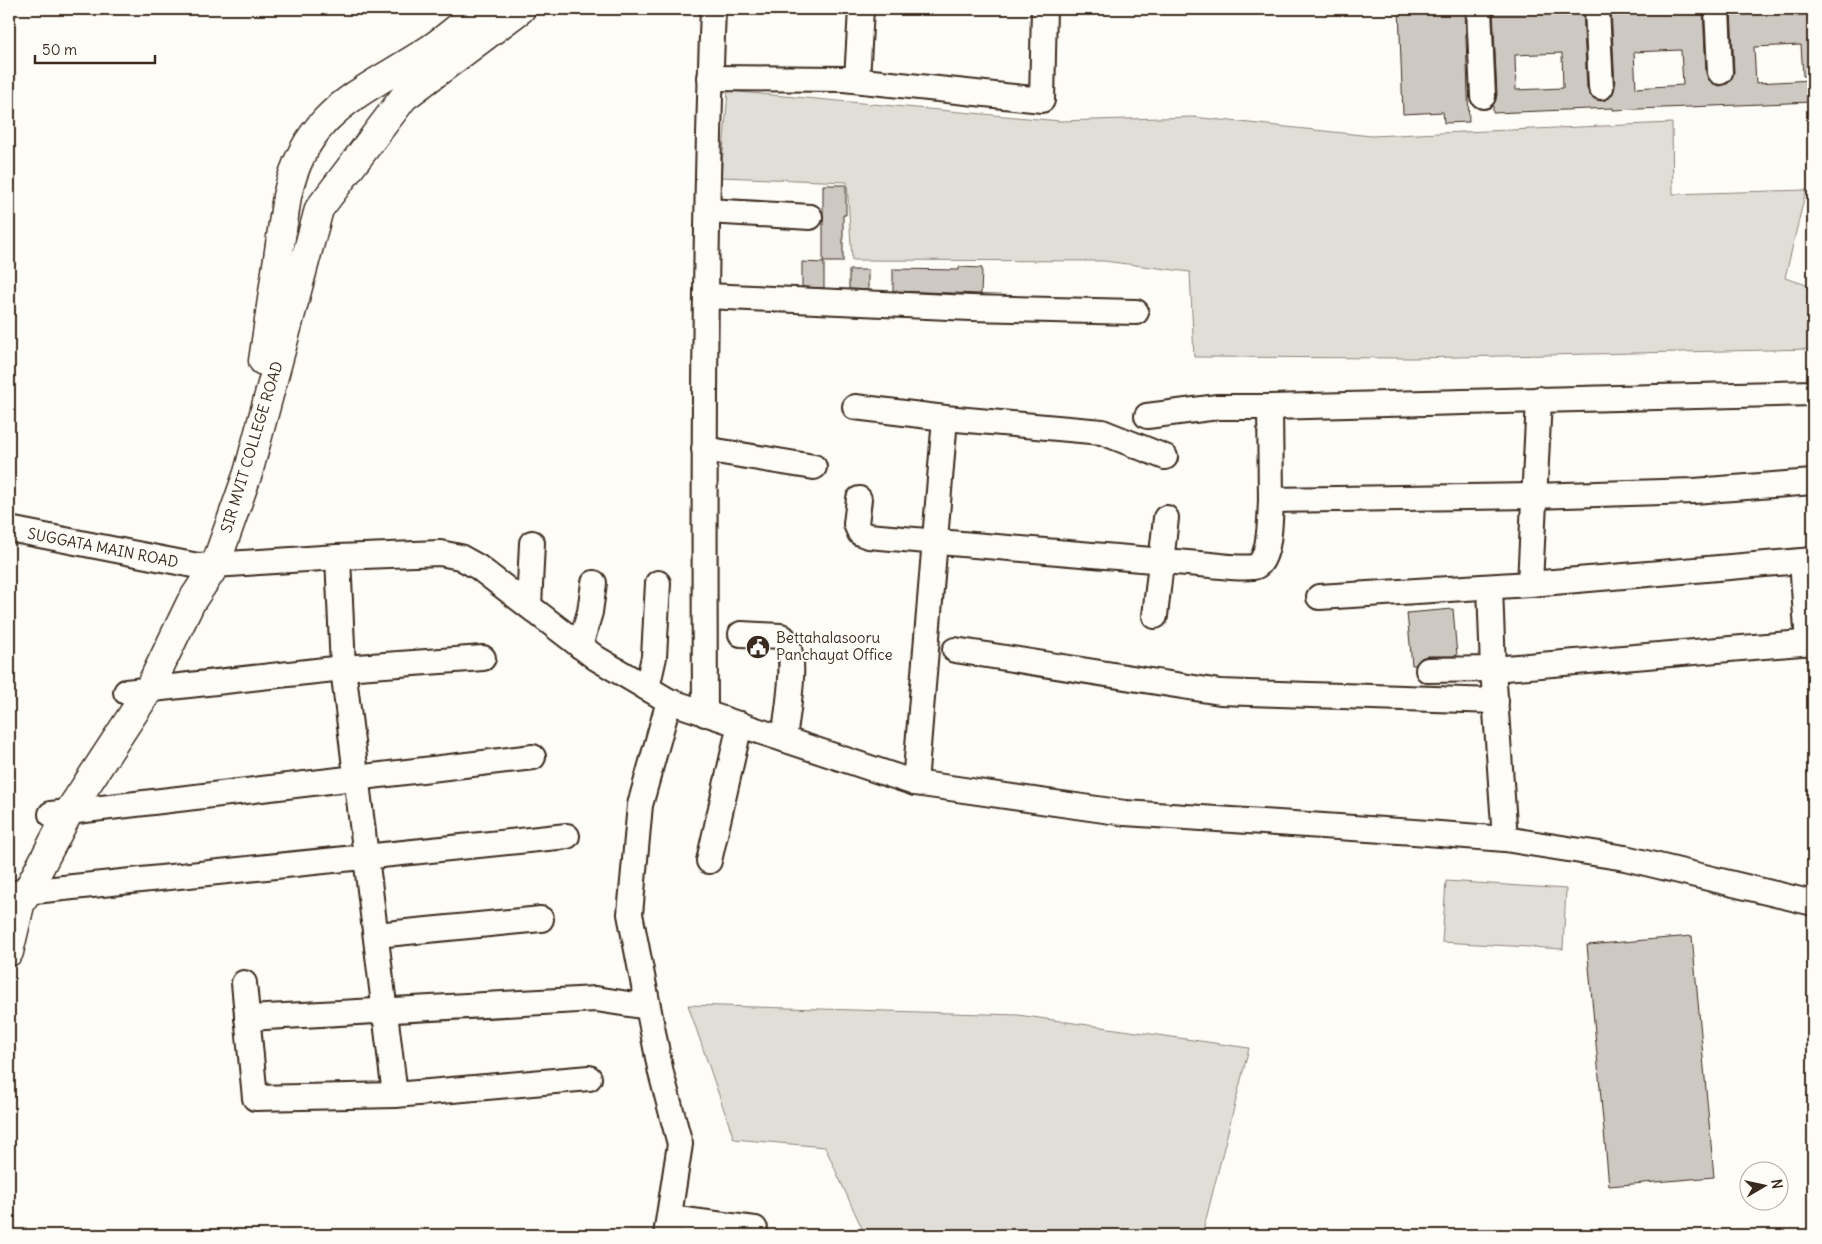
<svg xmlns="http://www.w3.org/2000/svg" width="1822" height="1244" font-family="Delius,sans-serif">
<rect width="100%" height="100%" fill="#fdfcf7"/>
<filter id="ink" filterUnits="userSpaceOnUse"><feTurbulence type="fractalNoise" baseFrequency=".02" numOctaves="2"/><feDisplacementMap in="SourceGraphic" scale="10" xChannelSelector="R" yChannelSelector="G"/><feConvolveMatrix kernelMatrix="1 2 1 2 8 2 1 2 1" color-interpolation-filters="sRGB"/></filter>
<g filter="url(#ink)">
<g fill="#e1ded7" stroke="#8e847a">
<path d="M728,91L1060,121L1193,117L1371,136L1672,123L1673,194L1806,190L1785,278L1813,287V349L1413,358L1194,357L1190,272L1104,261L852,260L847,182L721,177Z"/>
<path d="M1446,881L1566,889L1563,949L1442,942Z"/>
<path d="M688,1005L1018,1015L1249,1048L1202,1235H865L825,1147L734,1139Z"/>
</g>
<g fill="#cdc8c2" stroke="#3b2a1e" fill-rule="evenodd">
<path d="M1399,9H1465L1469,122L1444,123L1443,112L1403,114Z"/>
<path d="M1493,9H1513V11L1583,9L1587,88L1590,95L1595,99L1601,101L1609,98L1613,93L1615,87L1611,9H1703L1706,73L1709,80L1714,84L1720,86L1728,83L1732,78L1734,72L1731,9H1813V76H1803L1801,45L1754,47L1756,83L1813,80V102L1613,110V108L1493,113V105L1497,95ZM1681,50L1683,85L1636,88L1634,52ZM1562,53L1563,88L1516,90L1515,55Z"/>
<path d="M823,185H846V215H843V262H823Z"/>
<path d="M802,262L824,263V288L802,287Z"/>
<path d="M959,267L982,268L981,294L893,291V269L959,270Z"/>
<path d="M849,270H868V290L849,289Z"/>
<path d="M1453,609L1457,656H1427L1421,658L1416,665H1412L1407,613Z"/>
<path d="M1692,936L1714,1177L1609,1186L1587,945Z"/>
</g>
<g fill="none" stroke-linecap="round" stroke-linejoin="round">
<g stroke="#3b2a1e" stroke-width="28">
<g id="minor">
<path d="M1479,9L1483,96"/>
<path d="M1597,9L1601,87"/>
<path d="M1717,9L1720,72"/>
<path d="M710,78L844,79L1042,100L1044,9"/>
<path d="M857,80L861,9"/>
<path d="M708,211L810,217"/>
<path d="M707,296L971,308L1136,312"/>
<path d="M855,407L945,418L1102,432L1165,457"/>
<path d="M1270,407L1271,500L1533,496L1694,491L1813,482"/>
<path d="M1147,416L1218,407H1270L1813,393"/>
<path d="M704,449L814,467"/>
<path d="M859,499L856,524L860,533L868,536L1211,565C1224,566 1240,569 1253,567C1271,565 1270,515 1271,500"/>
<path d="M9,529L198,566L338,557L440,553L460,557L478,567L596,658L669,701L915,783L1125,813L1414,832L1505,839L1625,858L1813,903"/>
<path d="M338,557L343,668L395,1095L589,1078"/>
<path d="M1802,561L1808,643"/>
<path d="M1530,584L1539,399"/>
<path d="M1490,587L1493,669L1505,839"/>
<path d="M1319,597L1530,584L1813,560"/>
<path d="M529,606L532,543"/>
<path d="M1155,616L1166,518"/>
<path d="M741,634L781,636C801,647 786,718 784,739"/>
<path d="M580,646L590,612L594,583"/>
<path d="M955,650L1220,692L1496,701"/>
<path d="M1428,670L1493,669L1813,642"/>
<path d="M647,688L654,657L658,583"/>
<path d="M126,692L343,668L483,658"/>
<path d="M705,714C704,479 704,244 713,9"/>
<path d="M915,783L945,418"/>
<path d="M51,814L533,757"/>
<path d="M709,861L740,724"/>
<path d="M15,893L567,836"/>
<path d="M376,935L541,919"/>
<path d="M244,983L255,1098L395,1095"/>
<path d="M247,1018L596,999L648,1007"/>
<path d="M669,1218L755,1229"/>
<path d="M666,1235L680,1144L661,1073L630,914L640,805L669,701"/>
</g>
</g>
<g stroke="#3b2a1e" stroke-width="31">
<g id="major">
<path d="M263,361L287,196C306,110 361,94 427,51C446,39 463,23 481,9"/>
<path d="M9,952L20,905L70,810L148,691L191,602L215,566L248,473L319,209L404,97L521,9"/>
</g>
</g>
<use href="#minor" stroke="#fdfcf7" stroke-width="24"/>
<use href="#major" stroke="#fdfcf7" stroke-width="28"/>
</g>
</g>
<defs>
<g id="civic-disc" transform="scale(1.25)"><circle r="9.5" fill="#3b2a1e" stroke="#fdfcf7"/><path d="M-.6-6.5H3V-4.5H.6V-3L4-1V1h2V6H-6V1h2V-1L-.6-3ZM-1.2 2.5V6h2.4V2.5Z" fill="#fff"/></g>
</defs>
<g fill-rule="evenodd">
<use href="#civic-disc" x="758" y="647"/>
</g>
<g text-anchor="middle" stroke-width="4" stroke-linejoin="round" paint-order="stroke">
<g font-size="15" fill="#3b2a1e" stroke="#fdfcf7">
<text transform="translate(252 447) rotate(-73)" y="5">SIR MVIT COLLEGE ROAD</text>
<text transform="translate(103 548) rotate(11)" y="5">SUGGATA MAIN ROAD</text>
</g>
<g font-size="15" fill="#3b2a1e" stroke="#fdfcf7" text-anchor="start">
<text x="776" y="643">Bettahalasooru<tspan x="776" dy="17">Panchayat Office</tspan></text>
</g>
</g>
<rect width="1822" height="1244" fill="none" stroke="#fdfcf7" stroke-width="30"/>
<rect x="15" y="15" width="1792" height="1214" fill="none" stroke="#3b2a1e" stroke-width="2" filter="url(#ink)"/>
<g transform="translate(1764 1186) rotate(81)"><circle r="24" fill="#fdfcf7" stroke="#afa8a0"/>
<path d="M0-4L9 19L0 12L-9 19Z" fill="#3b2a1e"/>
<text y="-8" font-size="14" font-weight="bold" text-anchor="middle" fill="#3b2a1e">N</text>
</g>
<path d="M35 55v8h120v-8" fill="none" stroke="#3b2a1e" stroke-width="2.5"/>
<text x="42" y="55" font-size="15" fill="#3b2a1e" stroke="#fdfcf7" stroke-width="4" paint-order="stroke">50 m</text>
</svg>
